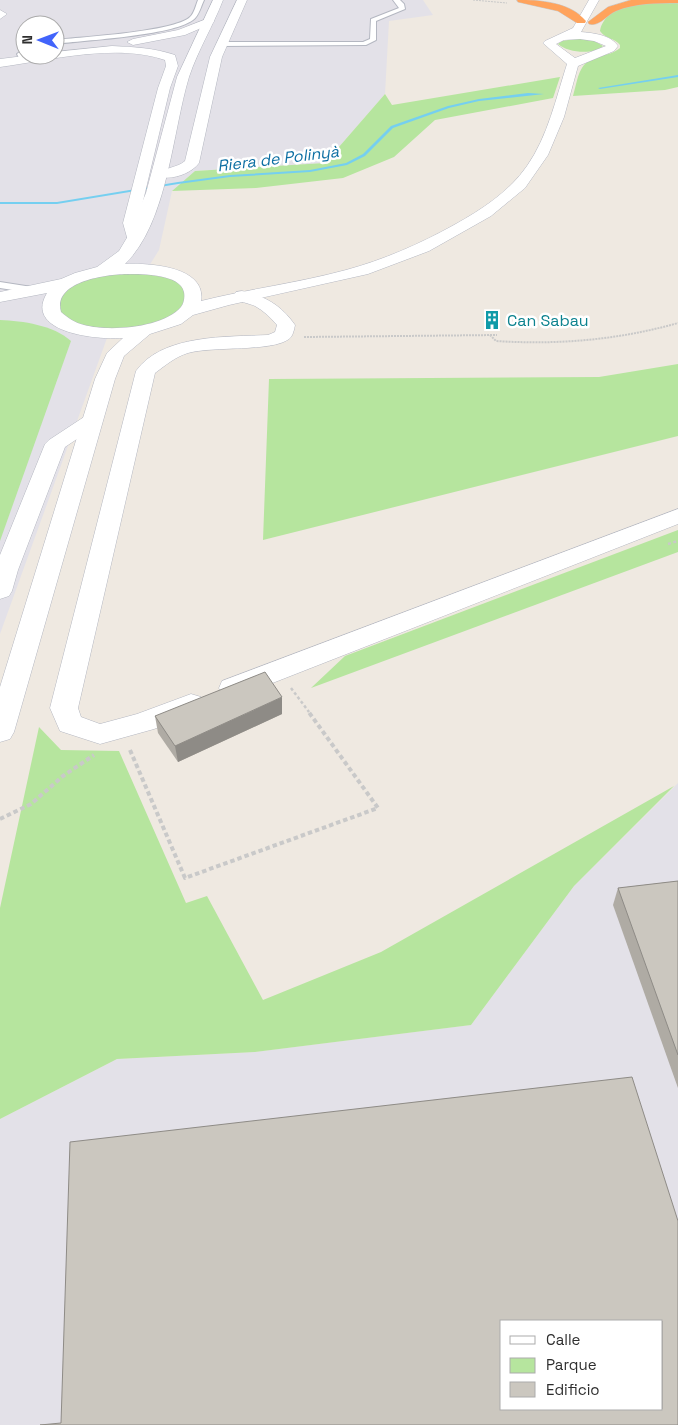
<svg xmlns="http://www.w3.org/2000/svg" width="678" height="1425" font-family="'Space Grotesk',sans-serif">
<rect width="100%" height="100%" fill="#efe9e1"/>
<g fill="#e3e1e8" fill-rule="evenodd">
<path d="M0,0H423L433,15L389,21L385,94L325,163L195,171L172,191L159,250L111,327L0,634ZM25,25H55V55H25Z"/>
<path d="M678,783V1425H0V1119L117,1059L255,1052L471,1025L574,886ZM502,1321H662V1409H502Z"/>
</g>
<g fill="#b6e59e">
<path d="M678,2V87L665,90L573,96C579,76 578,61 601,56C608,54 614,53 620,48V45C615,38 605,39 600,31C606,0 654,3 678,2Z"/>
<path d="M580,38L593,40L603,46C594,55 568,53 558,44L562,41Z"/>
<path d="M560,77L553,98L435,120L394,157L343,178L256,188L172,191L195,171L325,163L385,94L392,105Z"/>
<path d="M120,269L184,281L188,311L143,331L70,325L51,302L60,289Z"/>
<path d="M0,320C23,321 53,325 71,341L0,541Z"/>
<path d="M678,364V436L263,540L269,379L599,377Z"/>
<path d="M678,530V552L311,688L345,656Z"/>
<path d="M39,727L61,750L119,751L186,903L207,896L263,1000L381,952L674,786L574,886L471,1025L255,1052L117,1059L0,1119V908Z"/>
</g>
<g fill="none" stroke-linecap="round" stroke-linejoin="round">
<g fill="#75cff0" fill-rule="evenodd">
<path d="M678,75V77L600,89L598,88Z"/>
<path d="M528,93L544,94L479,101L449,108L393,128L365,156L347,165L310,172L230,177L178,184L57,204H0V202H57L178,182L230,175L310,170L346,163L363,154L391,126L448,106L479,99Z"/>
</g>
<g stroke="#b4b7c1" stroke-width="2">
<g id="lane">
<path d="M198,0H204C201,6 199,16 193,20C171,36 86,40 55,44V40C81,37 174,32 190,17C194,14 196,5 198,0Z"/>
<path d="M393,0H400L404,4L405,9L376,21V40L366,45L221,46L218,44L221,42H363L370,39L371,19L399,8Z"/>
<path d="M25,48L24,57L19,58L17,54Z"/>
<path d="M0,282L32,287L37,290L32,293L0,288Z"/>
</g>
</g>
<g stroke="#b4b7c1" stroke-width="1">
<g id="street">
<path d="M237,0H247L222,57L199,163C192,173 173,180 161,177L159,174C165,167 177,168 185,161L210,57Z"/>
<path d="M0,10L7,14L0,19Z"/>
<path d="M209,18L214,21L213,23L185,35L133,45L127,42L133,39L178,30Z"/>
<path d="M112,46C134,47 154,48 175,55L178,66L170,88L143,201L139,223L142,238L140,241H128L123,223L158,88L166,66L165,60C116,43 51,60 0,67V59L32,55H55V52Z"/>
<path d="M242,291C265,296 281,305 295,325C294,330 293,336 289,339C272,352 213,346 188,353C175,357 166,365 155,373L78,708L81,717L100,724L137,714L191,694L201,697L205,704L201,711L154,729L100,744L60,731L50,708L136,371C162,334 228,337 268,335L275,332L277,325C271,318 264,311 255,306C248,303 238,302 233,296L236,292Z"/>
<path d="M91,415L98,417L101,421L98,425L65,447L18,570L12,591L9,596L0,599V555L45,444L49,440L84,417Z"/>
<path d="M678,509V524L242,695L232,697L222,695L219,688L222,681Z"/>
</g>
</g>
<g stroke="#b4b7c1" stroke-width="1">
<path id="secondary" d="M213,0H223C213,26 198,50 189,77C172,133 168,222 125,264C148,263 207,266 201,301C249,289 298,283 346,270C383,260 420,244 454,225C481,210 509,192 527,166C548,136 556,98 567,64L543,43L545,41L573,28L589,0H599L581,32C593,33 611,35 618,46L614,51L578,66L564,117L548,155L525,188L491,216L429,251L368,274L229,305L193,315L181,324L150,334L124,356L115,379L14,732L10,739L0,742V687L95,379L107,353L123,338C98,340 23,333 47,293L0,302V292L61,279L75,273L97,267L119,251L128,236L146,193L177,77ZM580,39L594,41L606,46L575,58L556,44L564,40ZM128,274C143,274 180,274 184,292C185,297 184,303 181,307C163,328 109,332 84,325C75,323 68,318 61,312C52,281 108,274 128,274Z"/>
</g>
<g stroke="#c9c9c9" stroke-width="1">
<g id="highway">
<path d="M517,0C540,0 570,2 586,21L585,23H577L558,11L518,2Z"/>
<path d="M631,0H678V3C657,3 635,3 616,11C607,15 599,27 589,24L588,22L608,7Z"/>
</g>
</g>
<path stroke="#c9c9c9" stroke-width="1" stroke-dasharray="2 1" stroke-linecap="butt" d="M473,0L507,3"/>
<g stroke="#c9c9c9" stroke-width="2" stroke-dasharray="2 1" stroke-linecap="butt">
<path d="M490,335L496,341C558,345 618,340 678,323"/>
<path d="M304,337L497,335"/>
</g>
<g stroke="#c9c9c9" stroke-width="2.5" stroke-dasharray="3 2.5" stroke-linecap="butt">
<path d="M668,544L678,541"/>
<path d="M291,688L309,712"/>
</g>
<g stroke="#c9c9c9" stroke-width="4" stroke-dasharray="4.5 3" stroke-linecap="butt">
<path d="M130,750L185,878L378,808L308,711"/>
<path d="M0,819L31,804L63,776L94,755"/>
</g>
<use href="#lane" fill="#fff" fill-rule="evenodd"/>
<use href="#street" fill="#fff" fill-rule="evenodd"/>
<use href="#secondary" fill="#fff" fill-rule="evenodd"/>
<use href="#highway" fill="#ffa35c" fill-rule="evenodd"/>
</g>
<g fill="#afaba4">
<path d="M282,714L178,762L158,733L155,716Z"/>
<path d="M678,881V1088L613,905L618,888Z"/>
</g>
<path fill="#8e8b86" d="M282,697V714L178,762L175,746Z"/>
<g fill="#cbc7bf" stroke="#8e8b86" fill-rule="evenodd">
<path d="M265,672L282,697L175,746L155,716Z"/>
<path d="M678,881V1055L618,888Z"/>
<path d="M632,1077L678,1221V1425H40L61,1423L70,1142ZM502,1321H662V1409H502Z"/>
</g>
<defs>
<g id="building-bare" transform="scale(1.5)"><path d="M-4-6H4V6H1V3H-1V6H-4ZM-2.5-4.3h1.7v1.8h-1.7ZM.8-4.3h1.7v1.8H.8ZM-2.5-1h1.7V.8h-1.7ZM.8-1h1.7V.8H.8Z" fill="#0f9aa8" stroke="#fff" stroke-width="2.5" paint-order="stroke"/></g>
</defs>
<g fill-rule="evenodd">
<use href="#building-bare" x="492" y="320"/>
</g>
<g text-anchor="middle" stroke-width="5" stroke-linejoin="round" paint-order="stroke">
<g font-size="16" font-style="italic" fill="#0d6fa3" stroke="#fff">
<text transform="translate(278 158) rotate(-7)" y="6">Riera de Polinyà</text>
</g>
<g font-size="16" fill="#0d838f" stroke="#fff" text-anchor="start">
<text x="507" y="326">Can Sabau</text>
</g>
</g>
<rect x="500" y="1320" width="162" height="90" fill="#ffffff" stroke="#ababab"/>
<rect x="510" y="1336" width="25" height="8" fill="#ffffff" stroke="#ababab"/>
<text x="546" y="1345" font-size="15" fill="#2e2e2e">Calle</text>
<rect x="510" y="1358" width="25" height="15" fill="#b6e59e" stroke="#ababab"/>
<text x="546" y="1370" font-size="15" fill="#2e2e2e">Parque</text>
<rect x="510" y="1382" width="25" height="15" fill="#cbc7bf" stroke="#ababab"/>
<text x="546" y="1395" font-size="15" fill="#2e2e2e">Edificio</text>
<g transform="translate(40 40) rotate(271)"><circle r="24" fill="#ffffff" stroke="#ababab"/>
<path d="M0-4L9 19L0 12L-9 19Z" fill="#4264fb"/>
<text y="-8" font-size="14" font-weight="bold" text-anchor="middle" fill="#2e2e2e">N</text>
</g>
</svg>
